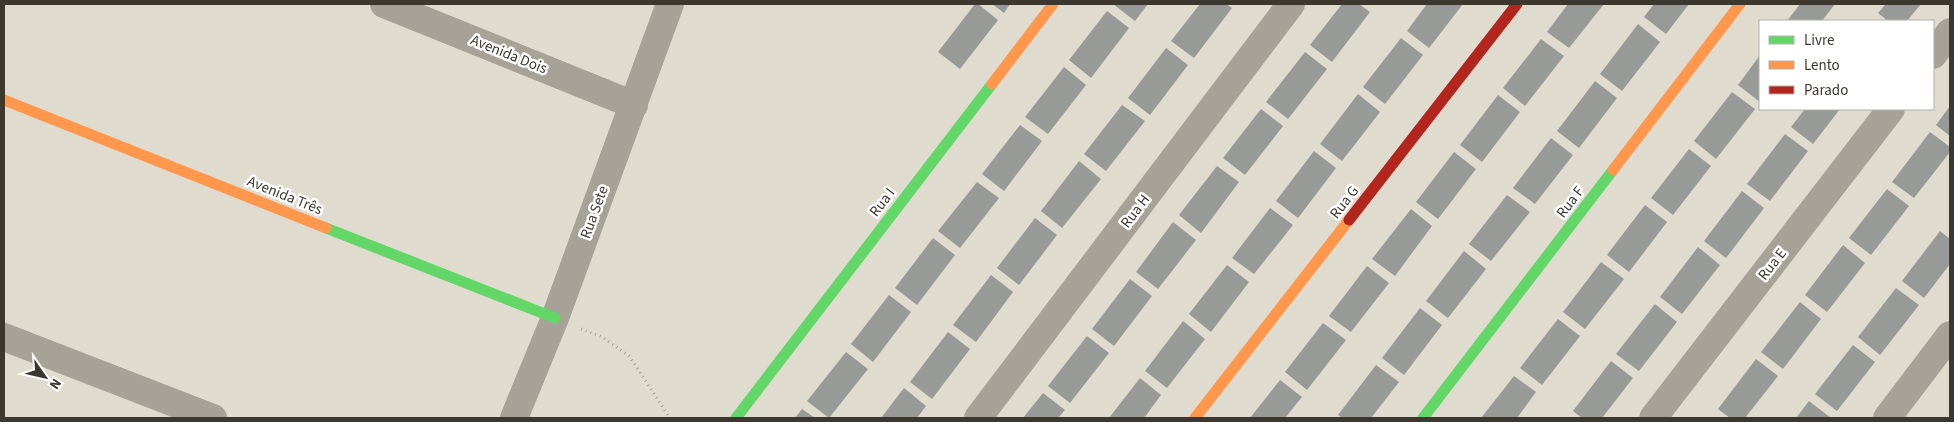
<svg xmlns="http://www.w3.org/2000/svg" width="1954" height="422" font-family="'Source Sans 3',sans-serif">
<rect width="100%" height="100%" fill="#e0dbcf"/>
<g fill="#979a96">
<path d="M975,4H978L998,20L960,69L938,52Z"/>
<path d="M992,4H1010L1004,13Z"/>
<path d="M1113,4H1148L1135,21Z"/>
<path d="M1200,4H1226L1232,8L1194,58L1171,41Z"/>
<path d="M1342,4H1359L1370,12L1332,62L1310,45Z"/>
<path d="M1427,4H1463L1429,48L1407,31Z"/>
<path d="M1568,4H1604L1569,48L1547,32Z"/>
<path d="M1654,4H1689L1666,34L1644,17Z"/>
<path d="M1800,4H1835L1822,21H1787Z"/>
<path d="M1886,4H1921L1907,21H1888L1878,13Z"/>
<path d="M1107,11L1129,28L1091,78L1069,60Z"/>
<path d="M1638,24L1660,42L1622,91L1600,74Z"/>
<path d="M1401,38L1423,55L1385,104L1363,87Z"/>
<path d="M1541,39L1564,56L1525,106L1503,88Z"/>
<path d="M1166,48L1188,65L1150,115L1128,98Z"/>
<path d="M1305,52L1327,69L1288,119L1266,102Z"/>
<path d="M1760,55V102L1738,85Z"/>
<path d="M1064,67L1086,85L1048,134L1025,117Z"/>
<path d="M1595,81L1617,98L1579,148L1557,131Z"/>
<path d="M1732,92L1755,109L1716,159L1694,141Z"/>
<path d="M1358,94L1380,112L1342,161L1320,144Z"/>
<path d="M1498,95L1520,112L1482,162L1460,145Z"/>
<path d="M1122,105L1145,121L1106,171L1084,154Z"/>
<path d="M1950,106V136L1936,125Z"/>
<path d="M1261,109L1283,126L1245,175L1223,158Z"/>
<path d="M1805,109H1840L1813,144L1791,127Z"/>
<path d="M1020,125L1042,141L1004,191L982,174Z"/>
<path d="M1930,132L1950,147V152L1914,198L1892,182Z"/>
<path d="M1785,134L1808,151L1770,201L1747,184Z"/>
<path d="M1551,138L1573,155L1535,204L1513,188Z"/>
<path d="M1689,149L1711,166L1673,215L1651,198Z"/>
<path d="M1314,151L1336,168L1298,218L1276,201Z"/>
<path d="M1454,152L1476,169L1438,219L1416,202Z"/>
<path d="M1079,161L1101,179L1062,228L1041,211Z"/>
<path d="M1217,166L1239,182L1201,233L1179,215Z"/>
<path d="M977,182L999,198L960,248L938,231Z"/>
<path d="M1887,189L1909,206L1871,255L1849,238Z"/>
<path d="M1742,191L1764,208L1726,258L1704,241Z"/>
<path d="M1507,195L1530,212L1491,261L1469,244Z"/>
<path d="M1645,205L1667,222L1629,272L1607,255Z"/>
<path d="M1270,208L1293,225L1254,274L1232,258Z"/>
<path d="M1411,209L1432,226L1395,276L1372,259Z"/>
<path d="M1035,218L1057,235L1019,285L997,268Z"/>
<path d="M1173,222L1196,240L1158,289L1136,272Z"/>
<path d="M1940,231L1950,239V264L1924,298L1902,281Z"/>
<path d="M933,238L955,255L917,305L895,288Z"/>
<path d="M1843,245L1865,263L1827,312L1805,295Z"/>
<path d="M1698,247L1720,265L1682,314L1660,297Z"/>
<path d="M1464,251L1486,269L1448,318L1426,301Z"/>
<path d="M1601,262L1624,279L1585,329L1563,312Z"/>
<path d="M1227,265L1249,282L1211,332L1189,314Z"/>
<path d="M1367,266L1389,283L1351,332L1329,316Z"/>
<path d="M991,275L1013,292L976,342L953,325Z"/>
<path d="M1130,279L1152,296L1114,346L1092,329Z"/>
<path d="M1896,288L1919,305L1880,355L1858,337Z"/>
<path d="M889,295L911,312L873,362L851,344Z"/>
<path d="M1800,302L1821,319L1783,369L1761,352Z"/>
<path d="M1655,304L1677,322L1639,371L1616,354Z"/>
<path d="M1420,308L1442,325L1404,375L1382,358Z"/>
<path d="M1558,319L1580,336L1542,385L1520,368Z"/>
<path d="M1183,321L1205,339L1167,388L1145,371Z"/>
<path d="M1323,323L1346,340L1307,390L1285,372Z"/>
<path d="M948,332L970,349L932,399L910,382Z"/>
<path d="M1087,336L1109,353L1070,403L1048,386Z"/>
<path d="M1853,345L1875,362L1837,411L1815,394Z"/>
<path d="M846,352L868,369L829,418L807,401Z"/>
<path d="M1756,359L1778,376L1745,418H1730L1718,409Z"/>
<path d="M1611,361L1633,378L1602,418H1582L1573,411Z"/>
<path d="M1376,365L1399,382L1371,418H1343L1338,415Z"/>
<path d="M1514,376L1536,392L1517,418H1481Z"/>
<path d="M1140,378L1161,395L1144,418H1109Z"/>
<path d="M1280,380L1302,397L1285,418H1250Z"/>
<path d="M904,388L926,406L917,418H881Z"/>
<path d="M1043,393L1065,410L1058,418H1023Z"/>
<path d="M1809,401L1831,418H1796Z"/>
<path d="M802,409L815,418H795Z"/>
</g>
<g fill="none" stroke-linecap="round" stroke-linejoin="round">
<path stroke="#a6a298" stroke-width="3" stroke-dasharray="1 4" stroke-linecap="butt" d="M581,329L602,337L629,356L670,418"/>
<g stroke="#a7a297" stroke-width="28">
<path d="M384,4L634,105"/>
<path d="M1933,55L1950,32"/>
<path d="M4,337L213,418"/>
<path d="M514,418L555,318L670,4"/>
<path d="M978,418L1291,4"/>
<path d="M1653,418L1891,109"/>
<path d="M1887,418L1950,335"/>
</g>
<g stroke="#63d668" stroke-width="11">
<path d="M326,228L555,318"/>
<path d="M736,418L992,84"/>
<path d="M1423,418L1613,170"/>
</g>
<g stroke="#ff974d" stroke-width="11">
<path d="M992,84L1053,4"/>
<path d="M4,100L326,228"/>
<path d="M1613,170L1740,4"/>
<path d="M1195,418L1349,220"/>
</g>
<path stroke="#b3261e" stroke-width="11" d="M1349,220L1517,4"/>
</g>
<g text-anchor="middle" stroke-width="5" stroke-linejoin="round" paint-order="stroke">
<g font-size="15" fill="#3c382f" stroke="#fff">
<text transform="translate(509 54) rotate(22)" y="5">Avenida Dois</text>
<text transform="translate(285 195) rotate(22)" y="5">Avenida Três</text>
<text transform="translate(882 202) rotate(-53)" y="5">Rua I</text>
<text transform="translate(1344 202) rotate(-52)" y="5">Rua G</text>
<text transform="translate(1570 202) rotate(-53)" y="5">Rua F</text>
<text transform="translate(1135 211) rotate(-53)" y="5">Rua H</text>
<text transform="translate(594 212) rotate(-70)" y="5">Rua Sete</text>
<text transform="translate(1772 264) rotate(-52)" y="5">Rua E</text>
</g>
</g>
<rect width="1954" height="422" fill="none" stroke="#3c382f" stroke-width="10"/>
<rect x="1759" y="20" width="175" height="90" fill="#ffffff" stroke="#b1afac"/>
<rect x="1769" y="36" width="25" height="8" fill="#63d668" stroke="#b1afac"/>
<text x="1804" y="45" font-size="15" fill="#3c382f">Livre</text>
<rect x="1769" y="61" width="25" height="8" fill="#ff974d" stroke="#b1afac"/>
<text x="1804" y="70" font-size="15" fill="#3c382f">Lento</text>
<rect x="1769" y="86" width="25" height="8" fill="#b3261e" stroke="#b1afac"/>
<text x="1804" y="95" font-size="15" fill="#3c382f">Parado</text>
<g transform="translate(45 377) rotate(124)" stroke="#ffffff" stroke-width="4" paint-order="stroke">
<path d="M0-4L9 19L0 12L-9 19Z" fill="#3c382f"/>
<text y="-8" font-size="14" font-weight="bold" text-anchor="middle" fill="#3c382f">N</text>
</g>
</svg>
